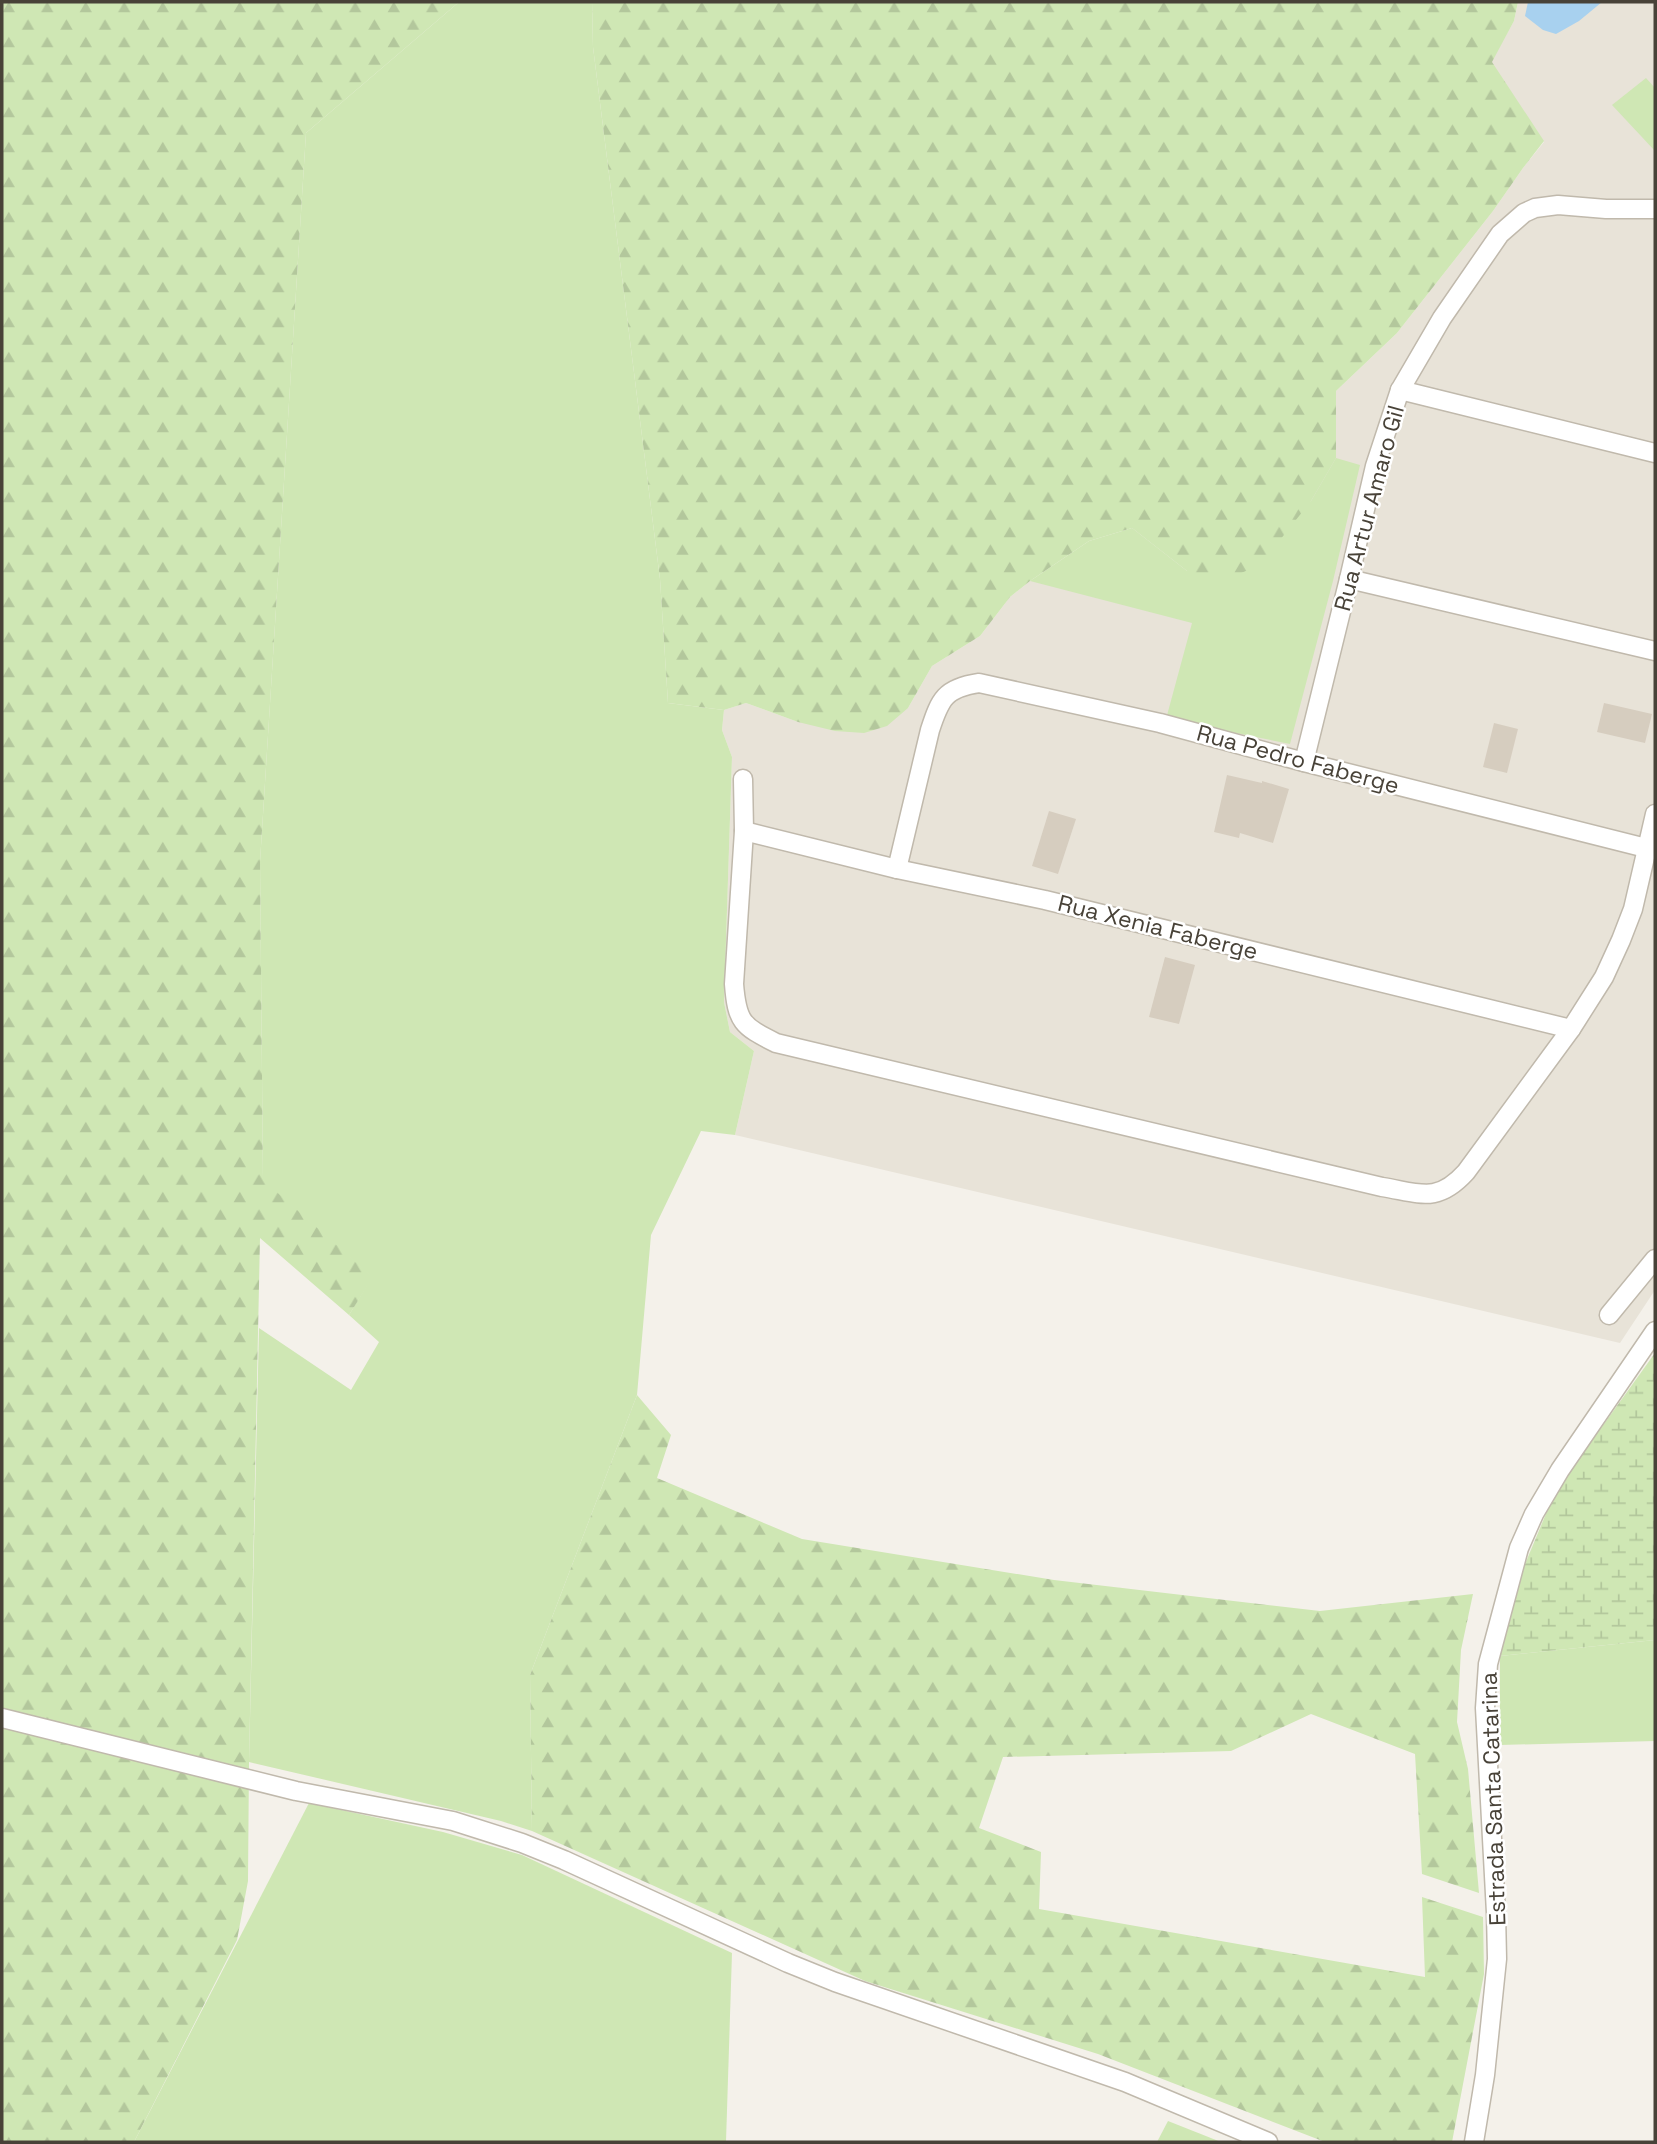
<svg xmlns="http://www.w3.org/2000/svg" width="1657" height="2144" font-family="'Space Grotesk',sans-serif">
<defs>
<pattern id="forest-firs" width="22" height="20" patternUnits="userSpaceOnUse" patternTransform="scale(1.75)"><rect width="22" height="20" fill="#cfe7b4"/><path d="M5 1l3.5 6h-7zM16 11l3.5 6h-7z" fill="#b3c79c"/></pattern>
<pattern id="wetland-marsh" width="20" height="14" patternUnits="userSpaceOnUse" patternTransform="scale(1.75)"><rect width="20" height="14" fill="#cfe7b4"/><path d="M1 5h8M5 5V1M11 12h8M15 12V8" fill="none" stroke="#b3c79c"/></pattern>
</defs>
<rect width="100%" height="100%" fill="#f4f1ea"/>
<path fill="#e8e3d8" d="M1518,2H1655V1290L1620,1343L735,1135L754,1051L730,1032L724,1002L732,757L722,730L724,710L746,703L798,722L908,708L932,666L980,636L1010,597L1030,581L1132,528L1187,571L1335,458L1336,391L1397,333L1493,211L1523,168L1544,142L1491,62L1514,21Z"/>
<g fill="#cfe7b4">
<path d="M459,2H592L593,47L660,579L668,703L724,710L722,730L732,757L724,1002L730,1032L754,1051L735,1135L701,1131L651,1235L637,1395L530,1675L532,1831L501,1821L249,1762L259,1328L351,1390L379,1342L349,1315L372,1277L263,1181L260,862L306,133Z"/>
<path d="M1646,78L1655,88V151L1612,105Z"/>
<path d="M1336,458L1360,465L1333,581L1290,744L1166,719L1192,623L1030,581L1089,541L1132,528L1187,571L1311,501Z"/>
<path d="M1655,1640V1741L1500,1745V1656Z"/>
<path d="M309,1803L443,1832L522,1855L732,1953L726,2142H134Z"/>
<path d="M1168,2121L1221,2142H1157Z"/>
</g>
<g fill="url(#forest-firs)">
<path d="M2,2H459L306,133L260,862L263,1180L373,1277L349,1315L260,1238L249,1762L248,1881L237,1940L134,2142H2Z"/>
<path d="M592,2H1518L1514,21L1492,62L1544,141L1523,168L1493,211L1397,333L1336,391V458L1311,501L1260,565L1234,576L1215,578L1187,571L1132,528L1089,541L1030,581L1010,597L980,636L932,666L908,708L887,726L864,733L835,731L798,722L746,703L724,710L668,703L660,579L593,47Z"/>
<path d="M637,1395L671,1435L657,1478L802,1539L1054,1580L1320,1611L1473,1594L1461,1650L1457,1722L1468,1769L1479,1893L1422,1874L1415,1754L1311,1714L1231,1751L1003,1757L979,1828L1041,1852L1039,1909L1425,1977L1422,1897L1483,1917L1484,1974L1452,2142H1325L1098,2054L865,1981L532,1831L530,1675Z"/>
</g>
<path fill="url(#wetland-marsh)" d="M1655,1353V1640L1500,1656L1523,1569L1555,1492Z"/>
<path fill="#a8d1ef" d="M1528,2H1602L1579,21L1556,34L1543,30L1525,16Z"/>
<g fill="#d6cdbf">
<path d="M1604,703L1652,714L1645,743L1597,732Z"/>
<path d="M1494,723L1518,729L1507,773L1483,767Z"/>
<path d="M1227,775L1262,783V781L1289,789L1273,843L1240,833L1239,838L1214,832Z"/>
<path d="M1049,811L1076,819L1058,874L1032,866Z"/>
<path d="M1165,957L1195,965L1179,1024L1149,1017Z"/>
</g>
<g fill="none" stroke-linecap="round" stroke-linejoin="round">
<g stroke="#c0b9ac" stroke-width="21">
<g id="minor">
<path d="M1400,390L1655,453"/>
<path d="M1349,579L1655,651"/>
<path d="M1304,762L1349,579L1375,466L1400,390L1442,318L1500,234L1524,213L1535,208L1558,205L1606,209H1655"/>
<path d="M743,779L744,831L734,984C737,1022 742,1026 776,1043L1382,1187C1420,1193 1437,1204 1466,1172L1571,1029L1604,977L1621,940L1633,909L1655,814"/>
<path d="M744,831L897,869L1045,900L1571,1029"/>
<path d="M897,869L930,730C940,699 945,688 979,683L1160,723L1304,762L1646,848"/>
<path d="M1609,1315L1655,1259"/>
<path d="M2,1718L296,1791L453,1821L522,1843L564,1860L788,1963L835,1982L1125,2082L1268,2142"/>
<path d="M1474,2142L1485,2075L1497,1959L1496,1913L1485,1708L1488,1664L1519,1548L1534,1514L1560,1470L1655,1331"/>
</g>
</g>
<use href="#minor" stroke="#fff" stroke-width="18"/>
</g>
<g text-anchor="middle" stroke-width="5" stroke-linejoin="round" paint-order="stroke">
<g font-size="23" fill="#484238" stroke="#fff">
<text transform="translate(1369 508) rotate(-75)" y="8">Rua Artur Amaro Gil</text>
<text transform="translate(1298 759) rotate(15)" y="8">Rua Pedro Faberge</text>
<text transform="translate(1158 927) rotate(14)" y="8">Rua Xenia Faberge</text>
<text transform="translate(1493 1799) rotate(-92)" y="8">Estrada Santa Catarina</text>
</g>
</g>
<rect width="1657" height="2144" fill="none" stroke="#484238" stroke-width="7"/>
</svg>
